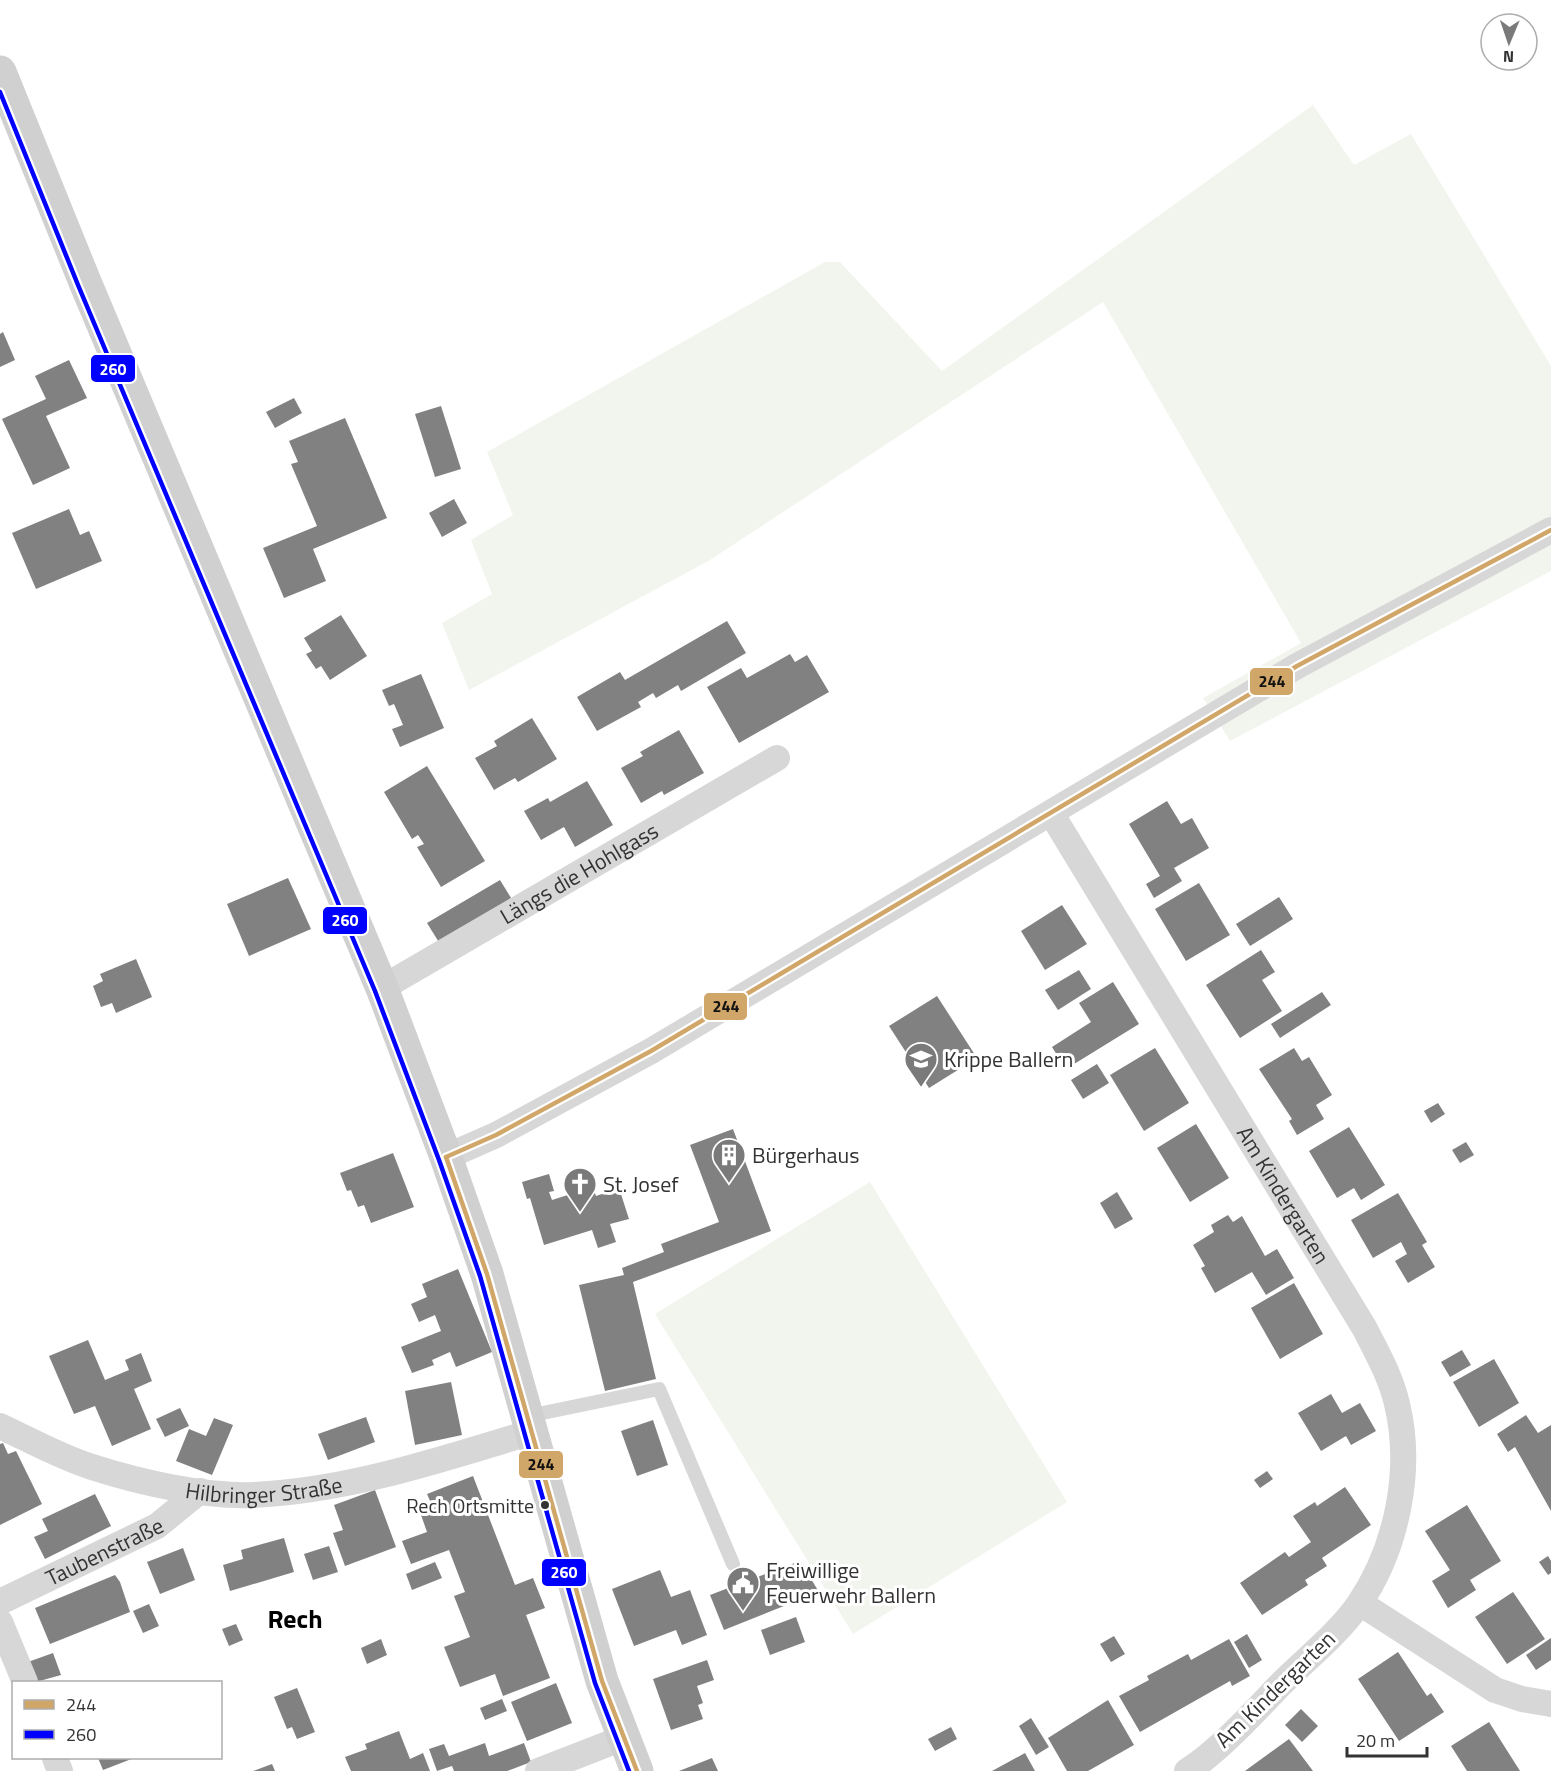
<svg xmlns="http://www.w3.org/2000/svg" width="1551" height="1771" font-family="'Titillium Web',sans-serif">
<rect width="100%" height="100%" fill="#fff"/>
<g fill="#f2f5ed">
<path d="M1313,105L1354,165L1411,134L1551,366V571L1230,741L1203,698L1301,643L1103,302L710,560L469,690L442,623L492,594L471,540L513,515L487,452L825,262H840L942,371Z"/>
<path d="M870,1182L1067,1502L853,1634L655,1314Z"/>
</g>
<g fill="#818181">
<path d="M3,332L15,360L0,367V334Z"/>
<path d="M69,360L87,398L46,416L70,468L33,485L2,419L46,399L35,376Z"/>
<path d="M294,398L302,413L275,428L266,412Z"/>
<path d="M441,406L461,469L435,477L415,414Z"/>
<path d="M345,418L387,518L313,549L326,581L284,598L263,548L317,526L291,464L298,462L289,441Z"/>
<path d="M454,499L467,523L442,537L429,513Z"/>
<path d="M69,509L80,535L89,531L102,561L36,589L12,533Z"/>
<path d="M341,615L367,656L330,680L321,666L316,669L306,654L312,651L304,638Z"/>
<path d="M727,621L746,653L681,691L678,685L656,698L653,693L638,702L641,707L597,731L577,697L620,672L625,680Z"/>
<path d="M790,654L795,662L807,655L829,692L739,743L707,687L741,668L747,678Z"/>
<path d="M421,674L444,728L400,747L392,729L403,725L394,704L389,706L382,690Z"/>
<path d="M532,718L557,759L518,782L515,778L494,790L475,758L497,746L494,741Z"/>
<path d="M679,730L704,773L664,795L662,791L641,803L621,768L643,756L640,752Z"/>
<path d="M427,766L485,861L441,887L417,847L424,844L418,835L412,839L384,792Z"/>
<path d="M587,781L613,825L575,847L564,827L541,840L524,811L548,798L550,802Z"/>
<path d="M1167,801L1181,824L1192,818L1209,848L1174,868L1182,881L1154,898L1146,884L1160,876L1129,824Z"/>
<path d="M288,878L311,929L249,956L227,904Z"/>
<path d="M500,880L513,901L440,944L427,923Z"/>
<path d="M1199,883L1230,935L1186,961L1155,909Z"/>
<path d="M1279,897L1293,919L1250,946L1236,924Z"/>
<path d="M1062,905L1087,944L1045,970L1021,931Z"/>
<path d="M1261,950L1275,972L1262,980L1282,1011L1240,1038L1206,985Z"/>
<path d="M136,959L152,997L116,1013L112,1003L101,1007L93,986L103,981L100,974Z"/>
<path d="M1079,970L1091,989L1058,1010L1045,990Z"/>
<path d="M1113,982L1139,1024L1066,1069L1052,1047L1091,1022L1079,1003Z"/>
<path d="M1322,992L1331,1005L1280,1038L1271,1024Z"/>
<path d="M937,996L977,1058L929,1088L889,1026Z"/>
<path d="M1155,1048L1189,1103L1144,1131L1110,1075Z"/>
<path d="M1294,1048L1302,1061L1309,1057L1332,1095L1316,1105L1324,1119L1297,1135L1289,1121L1292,1119L1259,1069Z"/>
<path d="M1097,1064L1109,1083L1083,1099L1071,1080Z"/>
<path d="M1438,1103L1445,1114L1431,1123L1424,1111Z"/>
<path d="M1196,1124L1229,1178L1190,1202L1157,1148Z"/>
<path d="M1349,1127L1385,1185L1361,1200L1354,1188L1337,1198L1309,1151Z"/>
<path d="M733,1129L771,1231L633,1282L656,1379L605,1391L579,1285L624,1275L622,1268L664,1252L661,1244L719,1222L690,1145Z"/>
<path d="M1466,1142L1474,1155L1460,1163L1452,1150Z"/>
<path d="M393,1153L414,1207L371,1223L364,1205L358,1207L351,1190L347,1191L340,1173Z"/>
<path d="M549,1174L554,1191L549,1192L552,1200L593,1187L596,1196L619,1188L629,1219L610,1224L616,1242L598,1248L592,1230L544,1245L530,1198L527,1199L522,1182Z"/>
<path d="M1117,1192L1133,1219L1115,1229L1100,1203Z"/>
<path d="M1398,1193L1427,1242L1422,1245L1435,1267L1408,1283L1395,1261L1407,1254L1401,1242L1373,1258L1351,1220Z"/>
<path d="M1228,1215L1233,1222L1242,1216L1265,1256L1277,1249L1294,1278L1266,1295L1252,1272L1215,1293L1201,1268L1205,1266L1193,1245L1214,1232L1211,1225Z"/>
<path d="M458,1269L492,1352L456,1367L450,1352L432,1360L434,1365L412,1373L401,1347L441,1331L435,1315L419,1322L411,1304L427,1297L422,1284Z"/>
<path d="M1294,1283L1323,1334L1280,1359L1251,1308Z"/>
<path d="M88,1340L105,1380L129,1370L125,1360L141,1353L152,1381L134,1389L151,1429L112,1446L95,1406L74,1414L49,1356Z"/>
<path d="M1462,1350L1471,1365L1450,1377L1441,1362Z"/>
<path d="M1494,1359L1519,1403L1479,1427L1453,1382Z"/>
<path d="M451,1382L462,1435L415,1445L405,1391Z"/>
<path d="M1331,1394L1342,1413L1360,1403L1376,1431L1351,1445L1346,1436L1321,1451L1298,1413Z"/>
<path d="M180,1408L189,1426L165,1437L156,1419Z"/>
<path d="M1526,1415L1538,1433L1551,1425V1511L1515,1447L1508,1452L1497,1434Z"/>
<path d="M366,1417L375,1442L328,1460L318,1434Z"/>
<path d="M214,1418L233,1425L212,1475L176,1461L189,1429L206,1436Z"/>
<path d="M653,1420L668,1465L637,1476L621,1431Z"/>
<path d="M3,1443L8,1454L16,1451L42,1504L0,1525V1444Z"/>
<path d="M1267,1471L1273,1479L1260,1488L1254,1480Z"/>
<path d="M473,1476L515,1585L533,1578L545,1608L526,1615L550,1678L503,1696L495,1674L460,1687L444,1647L470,1637L454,1596L465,1592L449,1550L411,1564L402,1541L427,1532L421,1515L434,1510L427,1494Z"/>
<path d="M1345,1487L1371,1525L1322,1558L1327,1566L1305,1580L1308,1585L1262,1615L1240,1583L1285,1552L1289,1557L1311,1542L1293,1516L1315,1502L1317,1506Z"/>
<path d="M375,1490L396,1547L345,1566L333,1533L343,1530L334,1505Z"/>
<path d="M95,1494L111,1526L45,1559L34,1537L48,1531L42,1519Z"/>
<path d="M1467,1505L1501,1561L1470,1580L1476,1590L1448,1608L1432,1581L1450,1570L1425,1531Z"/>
<path d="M284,1538L294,1572L230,1591L223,1565L243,1559L241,1550Z"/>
<path d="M329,1546L338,1572L313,1580L304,1554Z"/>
<path d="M183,1548L195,1580L160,1594L147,1562Z"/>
<path d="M1548,1556L1551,1561V1573L1548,1575L1539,1562Z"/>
<path d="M800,1561L819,1592L724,1630L710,1595Z"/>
<path d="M435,1562L442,1578L412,1590L406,1574Z"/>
<path d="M660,1570L671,1597L690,1590L707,1635L682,1645L676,1630L634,1646L612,1589Z"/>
<path d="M115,1575L120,1582L130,1612L50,1644L35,1608Z"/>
<path d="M1513,1592L1545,1639L1507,1664L1475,1617Z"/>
<path d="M149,1604L159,1626L143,1633L133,1611Z"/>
<path d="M796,1617L805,1642L770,1655L761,1630Z"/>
<path d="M236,1624L243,1640L229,1646L222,1629Z"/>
<path d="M1247,1634L1262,1660L1249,1668L1234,1642Z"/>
<path d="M1114,1636L1125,1654L1111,1662L1100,1644Z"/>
<path d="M1551,1638V1660L1536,1670L1526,1655Z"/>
<path d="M381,1639L387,1655L367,1664L361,1648Z"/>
<path d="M1229,1639L1250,1676L1232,1686L1230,1681L1140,1732L1119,1696L1149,1680L1147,1676L1188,1654L1191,1660Z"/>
<path d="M1398,1652L1427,1696L1431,1693L1444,1712L1399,1741L1358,1679Z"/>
<path d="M53,1653L61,1675L36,1682L28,1662Z"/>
<path d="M707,1660L714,1680L697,1686L703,1703L698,1705L703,1719L671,1730L653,1679Z"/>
<path d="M556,1683L572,1723L527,1741L511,1702Z"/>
<path d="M297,1688L315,1732L297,1739L292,1727L287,1729L274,1697Z"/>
<path d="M502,1699L507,1711L485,1720L480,1708Z"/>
<path d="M1108,1700L1134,1745L1088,1771H1067L1048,1738Z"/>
<path d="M1301,1709L1318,1726L1302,1742L1285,1725Z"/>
<path d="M1031,1718L1049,1747L1036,1755L1019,1726Z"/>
<path d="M1489,1722L1520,1771H1467L1451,1746Z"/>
<path d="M951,1727L957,1739L935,1751L928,1739Z"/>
<path d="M399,1731L410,1759L423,1753L430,1771H351L345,1757L367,1749L365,1744Z"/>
<path d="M1289,1739L1313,1771H1245L1249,1768Z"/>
<path d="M485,1743L489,1756L524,1743L531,1762L507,1771H454L452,1766L437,1771L429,1749L444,1744L449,1756Z"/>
<path d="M1025,1753L1035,1771H992Z"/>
<path d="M98,1758H134L103,1770Z"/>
<path d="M712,1758L718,1771H679Z"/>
<path d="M272,1764L275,1771H253Z"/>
</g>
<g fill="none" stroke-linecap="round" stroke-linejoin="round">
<path stroke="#d7d7d7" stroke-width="14" d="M528,1416L659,1389L733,1564"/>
<g stroke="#d7d7d7" stroke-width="26">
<path id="s1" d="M1051,813L1365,1329C1377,1353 1391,1377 1397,1404C1413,1470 1397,1548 1359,1604C1338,1634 1306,1659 1280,1685C1254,1712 1218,1752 1187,1771"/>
<path id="s2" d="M382,988L777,758"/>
<path d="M446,1157L496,1135L651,1051L1297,666L1551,530"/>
<path id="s3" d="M0,1426C30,1440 60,1457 92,1467C139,1482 203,1497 253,1495C348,1491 442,1459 532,1432"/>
<path id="s4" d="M0,1602L157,1526L200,1491"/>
<path d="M1360,1603L1495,1690L1522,1699L1551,1704"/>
<path d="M0,1622L25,1682"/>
<path d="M55,1758L60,1771"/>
<path d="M538,1771L623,1738"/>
</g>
<path stroke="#d0d0d0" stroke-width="33" d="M0,72L85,282L382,988L446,1157L487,1274L602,1681L637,1771"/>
<g stroke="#fff" stroke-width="9">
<g id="bus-1">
<path d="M446,1157L496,1135L651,1051L1297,666L1551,530"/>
<path d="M446,1157L487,1274L602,1681L637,1771"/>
</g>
</g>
<g stroke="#fff" stroke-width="9">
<path id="bus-2" d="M0,92L78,285L375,991L439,1160L480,1276L595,1683L629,1771"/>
</g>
<use href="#bus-1" stroke="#d1a669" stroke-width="4.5"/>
<use href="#bus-2" stroke="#00f" stroke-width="4.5"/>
</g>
<defs>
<g id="school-pin" transform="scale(1.725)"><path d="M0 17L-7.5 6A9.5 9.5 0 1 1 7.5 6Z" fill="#7a7a7a" stroke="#fff"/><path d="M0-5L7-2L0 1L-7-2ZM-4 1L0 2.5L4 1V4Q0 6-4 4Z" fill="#fff"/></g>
<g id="building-pin" transform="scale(1.725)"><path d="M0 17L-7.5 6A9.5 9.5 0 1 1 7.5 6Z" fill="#7a7a7a" stroke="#fff"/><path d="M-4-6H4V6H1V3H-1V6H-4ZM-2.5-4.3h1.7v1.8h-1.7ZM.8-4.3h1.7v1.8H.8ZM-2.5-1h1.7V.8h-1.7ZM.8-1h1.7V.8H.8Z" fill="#fff"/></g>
<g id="church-pin" transform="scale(1.725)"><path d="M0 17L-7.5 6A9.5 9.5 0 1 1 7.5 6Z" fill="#7a7a7a" stroke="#fff"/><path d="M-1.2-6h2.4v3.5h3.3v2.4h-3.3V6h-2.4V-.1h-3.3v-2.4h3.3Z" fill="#fff"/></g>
<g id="civic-pin" transform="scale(1.725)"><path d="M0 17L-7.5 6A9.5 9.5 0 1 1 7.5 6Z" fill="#7a7a7a" stroke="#fff"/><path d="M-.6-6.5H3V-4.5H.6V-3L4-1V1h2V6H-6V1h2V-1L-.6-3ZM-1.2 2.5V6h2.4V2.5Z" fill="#fff"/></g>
</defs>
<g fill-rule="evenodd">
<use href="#school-pin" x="921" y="1059"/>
<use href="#building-pin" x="729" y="1155"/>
<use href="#church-pin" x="580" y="1184"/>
<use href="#civic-pin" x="743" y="1583"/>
</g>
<circle fill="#333" stroke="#fff" stroke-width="2" cx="545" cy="1505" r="5"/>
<g text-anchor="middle" stroke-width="6" stroke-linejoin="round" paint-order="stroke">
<g font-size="20" fill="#333" stroke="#fff" text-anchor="end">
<text x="534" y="1513">Rech Ortsmitte</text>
</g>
<g font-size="22" fill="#333" stroke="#fff">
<text dy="8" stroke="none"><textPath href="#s2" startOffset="228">Längs die Hohlgass</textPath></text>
<text dy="8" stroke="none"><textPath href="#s1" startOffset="447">Am Kindergarten</textPath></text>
<text dy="8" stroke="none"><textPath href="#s3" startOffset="276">Hilbringer Straße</textPath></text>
<text dy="8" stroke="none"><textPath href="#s4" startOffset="116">Taubenstraße</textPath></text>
<text transform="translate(1275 1689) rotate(-44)" y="8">Am Kindergarten</text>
</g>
<g font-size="22" fill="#333" stroke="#fff" text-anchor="start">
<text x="944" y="1067">Krippe Ballern</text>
<text x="752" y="1163">Bürgerhaus</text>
<text x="603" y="1192">St. Josef</text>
<text x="766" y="1578">Freiwillige<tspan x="766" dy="25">Feuerwehr Ballern</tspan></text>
</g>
<g font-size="26" font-weight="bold" fill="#000" stroke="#fff">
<text x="295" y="1628">Rech</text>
</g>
</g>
<g stroke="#fff" stroke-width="2">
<rect x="90" y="354" width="46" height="29" rx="6" fill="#00f"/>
<rect x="1249" y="667" width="45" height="29" rx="6" fill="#d1a669"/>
<rect x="322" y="906" width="46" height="29" rx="6" fill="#00f"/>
<rect x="703" y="992" width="45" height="29" rx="6" fill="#d1a669"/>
<rect x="518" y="1450" width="46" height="29" rx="6" fill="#d1a669"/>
<rect x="541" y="1558" width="46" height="29" rx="6" fill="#00f"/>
</g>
<g font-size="16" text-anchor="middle" font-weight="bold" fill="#fff">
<text x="113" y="375">260</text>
<text x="345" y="926">260</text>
<text x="564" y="1578">260</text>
</g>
<g font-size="16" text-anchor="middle" font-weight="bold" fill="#111">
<text x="1272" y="687">244</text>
<text x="726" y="1012">244</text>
<text x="541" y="1470">244</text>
</g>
<rect x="12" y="1681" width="210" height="78" fill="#ffffff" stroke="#adadad" stroke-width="1.5"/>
<rect x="24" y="1700" width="30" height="9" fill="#d1a669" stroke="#adadad" stroke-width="1.5"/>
<text x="66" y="1711" font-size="18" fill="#333333">244</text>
<rect x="24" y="1730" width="30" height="9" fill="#0000ff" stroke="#adadad" stroke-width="1.5"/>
<text x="66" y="1741" font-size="18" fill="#333333">260</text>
<g transform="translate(1509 42) rotate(182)"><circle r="28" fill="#ffffff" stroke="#adadad" stroke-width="1.5"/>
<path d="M0-4.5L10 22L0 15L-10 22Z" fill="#7a7a7a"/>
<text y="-9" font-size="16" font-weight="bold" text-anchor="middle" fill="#333333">N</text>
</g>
<path d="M1347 1747v9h80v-9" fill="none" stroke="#333333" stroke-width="3"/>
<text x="1356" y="1747" font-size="18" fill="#333333" stroke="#ffffff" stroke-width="4.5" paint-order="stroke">20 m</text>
</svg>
